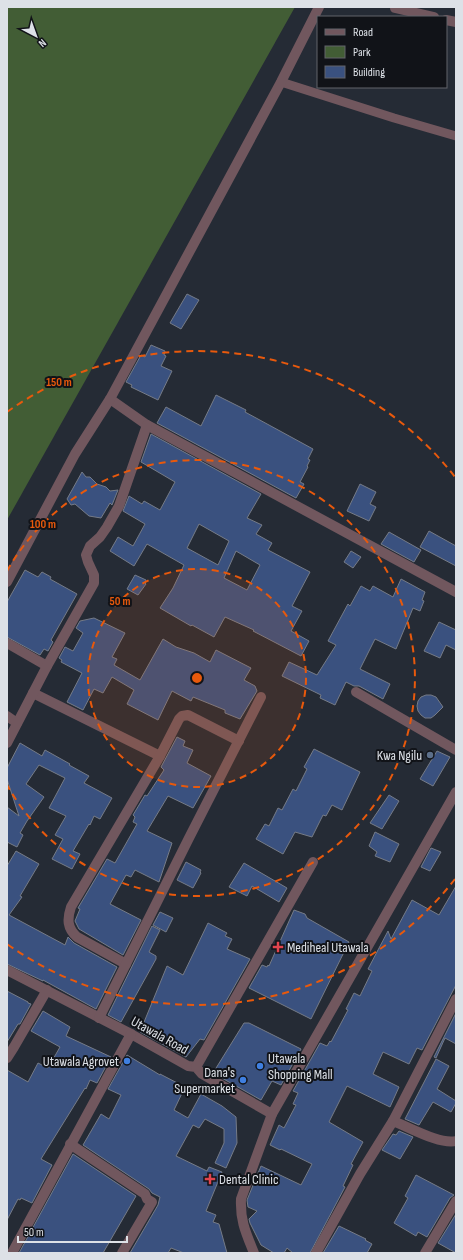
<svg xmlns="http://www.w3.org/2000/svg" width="463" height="1260" font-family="'Sofia Sans Condensed',sans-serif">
<rect width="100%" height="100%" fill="#252b35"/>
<path fill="#425d35" d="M7,7H295L7,520Z"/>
<g fill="#3a517f" stroke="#757b87" fill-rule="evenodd">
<path d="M187,294L199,300L181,329L170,323Z"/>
<path d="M151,345L165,351L164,355L166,356L161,366L172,371L158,400L131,387L132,385L126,382L141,355L145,357Z"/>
<path d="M216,395L246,410L245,412L280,431L313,449L308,459L310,460L307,466L308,467L300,482L304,484L296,498L157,423L166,407L201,426Z"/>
<path d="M151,434L261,494L247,518L262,525L256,534L272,543L268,550L310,572L292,606L302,611L291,631L309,641L301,656L253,631L254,630L225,617L214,637L192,625L191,626L160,608L173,588L184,565L147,544L134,566L110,551L118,537L133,546L145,524L123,511L129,496L142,504L144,501L160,510L175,482L141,462ZM199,524L229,541L218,565L187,548ZM236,551L260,565L247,590L224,578Z"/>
<path d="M82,472L86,477H90L97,484L106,487L110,491L118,490L112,505L110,503L101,518L89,516L75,504L71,505L67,499Z"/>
<path d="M360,484L376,492L370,504L376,507L369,521L347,511Z"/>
<path d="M429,531L456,546V566L420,547Z"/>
<path d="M389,532L421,550L414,562L381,544Z"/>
<path d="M351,551L361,557L353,568L344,562Z"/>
<path d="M25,570L38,577L42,572L51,577L50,579L77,594L51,640L53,642L48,651L44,649L40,655L7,637V602Z"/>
<path d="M135,575L146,580L145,583L146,584L138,595L127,589Z"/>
<path d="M401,579L425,592L422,600L424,601L420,611L413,608L396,649L375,639L360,669L390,684L383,699L359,686H354L346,682L335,705L320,698L321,695L282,676L289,662L317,675L336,645L328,641L348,604L350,606L361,586L370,591L373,586L393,597Z"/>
<path d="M94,618L125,633L112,657L117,659L114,665L140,680L163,639L176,647L194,653L210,662L216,650L251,668L244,680L255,686L257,691L240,719L225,713V710L193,697L191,701L172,691L158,720L127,704L134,690L112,677L103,693L94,689L83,710L67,702L82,673L61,662L62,660L59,658L65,647L73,651L83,633L76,628L80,621Z"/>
<path d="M439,622L456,630V650L446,645L440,658L424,651Z"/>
<path d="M426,695H431L436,697L443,707L435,715L431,718H425L421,715L418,711L417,706L418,701L421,697Z"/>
<path d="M177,737L185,741L183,746L193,750L187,763L211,776L193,808L168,796L147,831L172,843L159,882L135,870L131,877L126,875L110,904L141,920L123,955L79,929L75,921L80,909L78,908L107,859L115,863L137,824L133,822L135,817L133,815L145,795L147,796L164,770L161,767Z"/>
<path d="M20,743L42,756L45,750L70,764L69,765L89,776L84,783L112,798L100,819L94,816L90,825L89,824L73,851L80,854L72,869L52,859L63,839L55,835L66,816L49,808L65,778L39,765L26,784L44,797L27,821L20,833L23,835L17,847L7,842V807L19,816L7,779V768Z"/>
<path d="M314,749L360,772L342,810L332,805L326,816L323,815L312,837L295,832L283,854L256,839L265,824L269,826L278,808L282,810L293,789L296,791L307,769L304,767Z"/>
<path d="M437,751L450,757L433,786L420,779Z"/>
<path d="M389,795L399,801L382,829L370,823Z"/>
<path d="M375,832L399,844L390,862L375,856L377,852L369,846Z"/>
<path d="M431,848L441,852L430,871L421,867Z"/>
<path d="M16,851L39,864L20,896L22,897L9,915L65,945L68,937L74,943L117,967L96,1009L43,980V981L7,964V866Z"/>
<path d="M186,862L201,870L200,872L201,873L193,888L177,880Z"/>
<path d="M244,863L287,888L279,902L252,886L247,896L229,887Z"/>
<path d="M456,886V985L422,1050L417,1048L409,1064L383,1052L373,1074L399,1087L390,1107L347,1086L329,1122L363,1142L351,1164L353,1165L343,1186L345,1187L310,1253H293L287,1248L284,1253H274L261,1245L250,1223L249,1219L257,1211L248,1207L247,1200L261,1166L301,1185L312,1164L281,1149L280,1150L270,1145L279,1125L284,1128L296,1105L293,1104L298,1093L293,1091L320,1043L327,1046L330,1041L331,1042L348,1010L346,1009L354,993L360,996L372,971L368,969L388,931L391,939L412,900L439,915Z"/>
<path d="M294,910L305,914L307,918L349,942L311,1019L249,988L262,965L267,967L268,965L269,966Z"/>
<path d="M160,912L173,918L166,932L153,925Z"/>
<path d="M208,923L227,933L225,936L232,939L227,949L250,959L204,1040L200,1039L186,1057L140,1032L167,966L183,975Z"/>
<path d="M152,926L160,930L149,952L156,956V959L121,1022L108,1015Z"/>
<path d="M7,991L28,1002V1003L31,1004L20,1024H18L7,1042Z"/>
<path d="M43,1011L70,1027L66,1036L111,1057L97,1083L90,1080L86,1089L85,1088L41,1159L52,1165L32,1203L21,1198L20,1200L18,1199L7,1220V1070L28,1082L38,1063L48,1068L60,1047L31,1031Z"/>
<path d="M456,1013V1044L445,1038L436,1058L434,1057Z"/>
<path d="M244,1023H249L301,1049L281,1085L272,1081L261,1100L213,1073Z"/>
<path d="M127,1055L160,1075V1074L185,1087L174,1110L188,1118L201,1094L222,1106L236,1117L237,1143L226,1168L215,1163L224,1143V1129L205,1119L199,1128L193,1125L176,1156L207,1171L209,1167L222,1172L206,1211L216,1215L213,1222L219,1224L227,1253H184L171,1248L168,1253H130L158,1205L160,1197L152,1193L149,1189L83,1145L101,1114L109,1119L121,1095L108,1089Z"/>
<path d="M436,1059L449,1066L437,1089L456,1101V1103L451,1112L433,1102L419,1125L405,1119Z"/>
<path d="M399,1131L413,1137L400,1159L382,1150L393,1134L396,1135Z"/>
<path d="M73,1154L136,1196L103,1253H19Z"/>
<path d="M416,1175L454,1195L450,1198L427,1237L418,1232L416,1236L394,1223L408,1198L405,1196Z"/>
<path d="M456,1214V1253L438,1243Z"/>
<path d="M339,1226L366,1239L365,1240L372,1244L367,1253H323Z"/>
</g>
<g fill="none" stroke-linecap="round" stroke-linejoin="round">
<path stroke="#71575e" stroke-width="9" d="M281,82L394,118L456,136"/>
<g stroke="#71575e" stroke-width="10">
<path d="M395,8L434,17"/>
<path d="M446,20L456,22"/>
<path d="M110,399L147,425L456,592"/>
<path d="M7,582L75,454L110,399L281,82L319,7"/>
<path d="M7,643L47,666"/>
<path d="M356,692L456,750"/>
<path d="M33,693L160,756"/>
<path d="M7,716L17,723"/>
<path d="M7,743L47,666L94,583V575L88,562L86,555L90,546L100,537L107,527L119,506L147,425"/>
<path d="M126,964L77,937C67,928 67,919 71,907L160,756L179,719L182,716L188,715L239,741"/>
<path d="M7,970L131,1034L188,1066L196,1067L202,1074L272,1114L241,1199C240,1221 246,1233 254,1253"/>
<path d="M99,1018L189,838L261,697"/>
<path d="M7,1058L14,1047L47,990"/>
<path d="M196,1067L313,862"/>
<path d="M272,1114L456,792"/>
<path d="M393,1121C409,1127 440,1145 456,1141"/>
<path d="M70,1144L145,1194L147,1199L152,1202L122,1253"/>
<path d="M12,1253L131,1034"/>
<path d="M316,1253L360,1174L393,1121L456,999"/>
<path d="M425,1253L456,1201"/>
</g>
</g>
<circle cx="197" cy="678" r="109" fill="#e8590c" fill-opacity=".12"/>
<g fill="none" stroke="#e8590c" stroke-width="2" stroke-dasharray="7 5">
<circle cx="197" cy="678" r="109"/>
<path d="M7 571A218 218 0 1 1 7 785"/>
<path d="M455 879A327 327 0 0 1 7 944M7 412A327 327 0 0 1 455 477"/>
</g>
<circle fill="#5c6f8a" stroke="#111318" stroke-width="1.5" cx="430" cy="755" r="4"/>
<g fill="#e0444e" stroke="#111318" stroke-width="1.5">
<path d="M276 941h4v4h4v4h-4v4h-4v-4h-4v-4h4z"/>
<path d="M208 1173h4v4h4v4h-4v4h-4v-4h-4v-4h4z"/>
</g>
<g fill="#3f7fe0" stroke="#111318" stroke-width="1.5">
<circle cx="127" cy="1061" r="4"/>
<circle cx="260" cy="1066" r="4"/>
<circle cx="243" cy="1080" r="4"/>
</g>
<g text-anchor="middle" stroke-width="4" stroke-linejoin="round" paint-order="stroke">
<g font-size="14" fill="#dde1e7" stroke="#111318" text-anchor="end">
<text x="422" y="760">Kwa Ngilu</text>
<text x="287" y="952" text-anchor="start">Mediheal Utawala</text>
<text x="268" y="1063" text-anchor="start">Utawala<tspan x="268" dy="16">Shopping Mall</tspan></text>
<text x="119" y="1066">Utawala Agrovet</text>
<text x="235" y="1077">Dana's<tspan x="235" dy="16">Supermarket</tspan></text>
<text x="219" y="1184" text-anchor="start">Dental Clinic</text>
</g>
<g font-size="14" fill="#dde1e7" stroke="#111318">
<text transform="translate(160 1035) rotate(29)" y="5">Utawala Road</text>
</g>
</g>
<circle cx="197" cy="678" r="6" fill="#e8590c" stroke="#111318" stroke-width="2"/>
<g font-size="12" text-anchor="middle" font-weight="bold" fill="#e8590c" stroke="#111318" stroke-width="4" stroke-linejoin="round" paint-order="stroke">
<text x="59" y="386">150 m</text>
<text x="43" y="528">100 m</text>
<text x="120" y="605">50 m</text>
</g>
<rect width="463" height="1260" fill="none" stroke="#dde1e7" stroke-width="16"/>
<rect x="317" y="16" width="130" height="72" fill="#111318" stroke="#63656b"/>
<rect x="325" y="29" width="20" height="6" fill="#71575e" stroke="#63656b"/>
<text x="353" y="36" font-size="12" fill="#dde1e7">Road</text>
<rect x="325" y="46" width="20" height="12" fill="#425d35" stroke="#63656b"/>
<text x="353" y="56" font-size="12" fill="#dde1e7">Park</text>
<rect x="325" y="66" width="20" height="12" fill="#3a517f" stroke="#63656b"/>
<text x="353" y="76" font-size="12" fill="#dde1e7">Building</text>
<g transform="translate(36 36) rotate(139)" stroke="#111318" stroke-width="3" paint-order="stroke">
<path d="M0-3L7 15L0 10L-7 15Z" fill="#dde1e7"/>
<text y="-6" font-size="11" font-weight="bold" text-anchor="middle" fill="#dde1e7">N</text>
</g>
<path d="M18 1236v6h109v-6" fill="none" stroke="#dde1e7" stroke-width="2"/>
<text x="24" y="1236" font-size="12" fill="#dde1e7" stroke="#111318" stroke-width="3" paint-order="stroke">50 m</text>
</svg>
